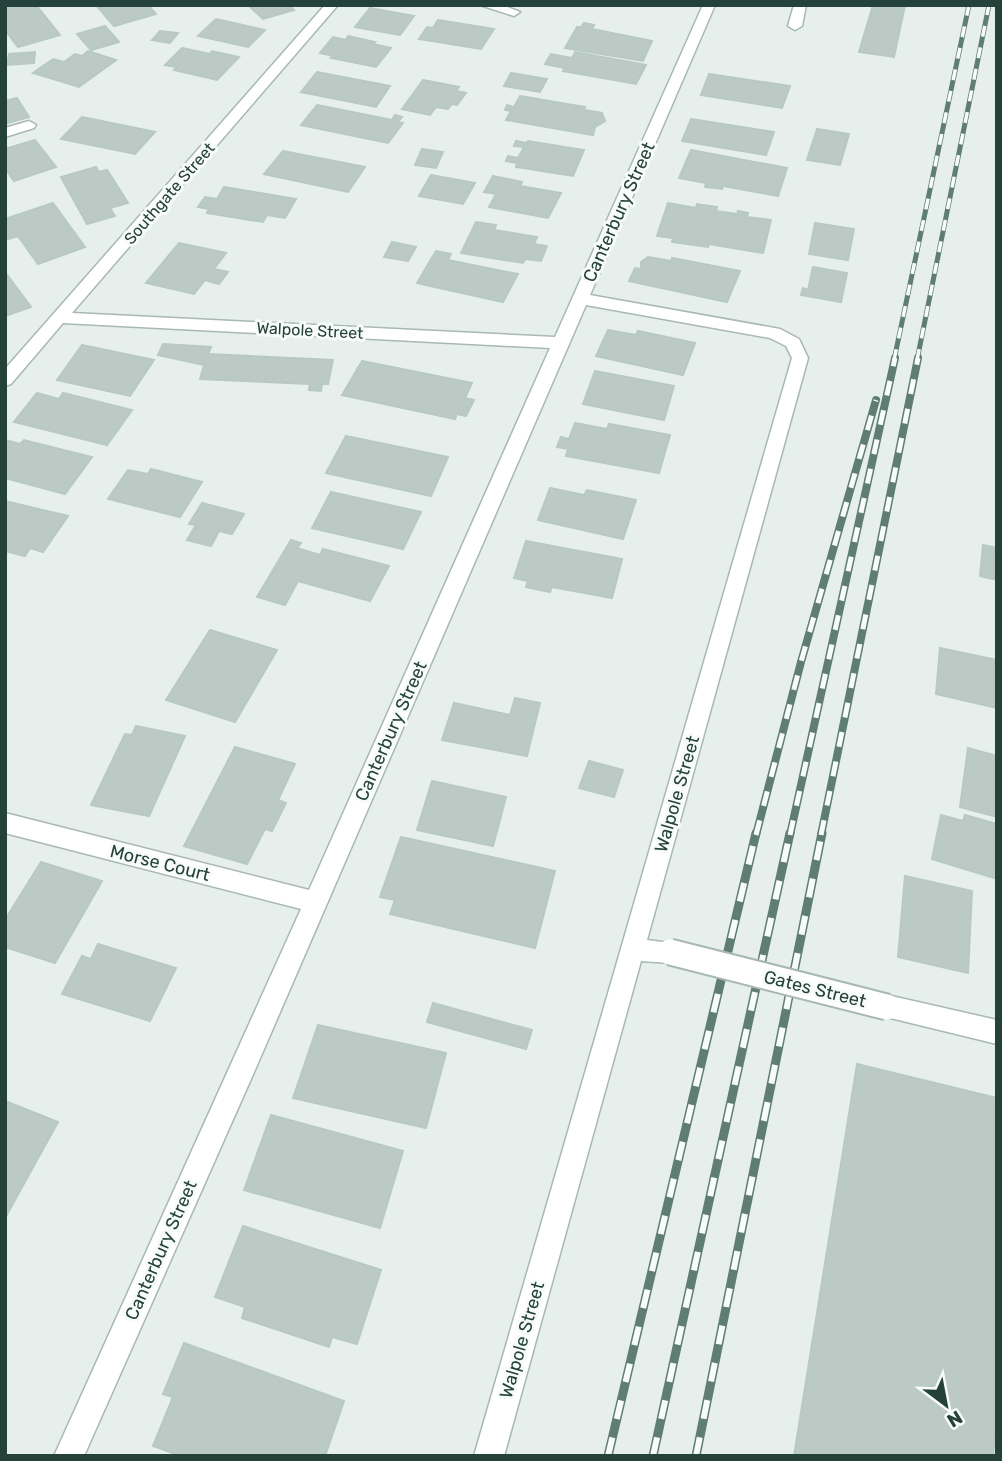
<svg xmlns="http://www.w3.org/2000/svg" width="1002" height="1461" font-family="Rubik,sans-serif">
<rect width="100%" height="100%" fill="#e6efeb"/>
<g fill="#bbcac4" stroke="#b8c9c2" stroke-width="2">
<path d="M20,5H36L60,35L18,47L5,30V9Z"/>
<path d="M96,5H148L156,14L114,26Z"/>
<path d="M289,5L294,10L263,19L249,6Z"/>
<path d="M873,5H905L894,57L859,52Z"/>
<path d="M370,8L414,16L400,35L355,27Z"/>
<path d="M216,19L265,30L248,47L198,36Z"/>
<path d="M438,20L494,29L481,49L419,39L427,27L433,28Z"/>
<path d="M584,23L594,25L592,29L652,41L643,61L565,48L577,27H581Z"/>
<path d="M105,26L119,42L91,50L77,34Z"/>
<path d="M160,31L178,33L170,43L152,40Z"/>
<path d="M348,36L375,42L373,44L391,48L376,67L331,58L333,56L320,53L333,37L346,40Z"/>
<path d="M182,48L210,54L212,51L239,57L217,80L174,70L177,67L165,65Z"/>
<path d="M88,51L116,60L79,87L33,73L53,59L64,62L75,54L82,56Z"/>
<path d="M35,52L34,63L7,65L9,54Z"/>
<path d="M575,52L646,65L636,84L563,71L565,68L545,64L551,54L572,58Z"/>
<path d="M317,72L390,86L376,107L301,92Z"/>
<path d="M511,73L547,79L540,92L504,86Z"/>
<path d="M709,74L790,86L782,108L701,95Z"/>
<path d="M423,80L459,87L456,91L466,93L457,105L452,104L448,109L436,107L430,115L402,109Z"/>
<path d="M520,96L585,107L584,110L602,113L605,121L595,127L593,135L506,120L511,111L505,110L507,105L514,107Z"/>
<path d="M17,98L29,117L5,124V101Z"/>
<path d="M317,105L392,120L395,115L402,117L398,122L403,123L388,143L301,125Z"/>
<path d="M82,117L155,132L135,154L61,139Z"/>
<path d="M691,119L774,132L766,155L682,141Z"/>
<path d="M817,129L849,134L840,165L807,160Z"/>
<path d="M35,140L56,167L14,181L5,168V149Z"/>
<path d="M516,141L527,143L528,141L584,150L573,176L516,167L517,163L506,161L508,156L518,158L524,147L514,146Z"/>
<path d="M422,149L443,152L436,168L415,165Z"/>
<path d="M691,150L787,168L778,196L723,186L722,189L705,187L706,183L679,178Z"/>
<path d="M283,151L365,167L348,192L264,174Z"/>
<path d="M96,167L99,172L107,170L128,203L110,208L115,216L87,224L61,177Z"/>
<path d="M431,175L475,183L463,204L419,196Z"/>
<path d="M493,176L522,182L520,186L561,193L548,218L489,207L496,194L484,192Z"/>
<path d="M224,187L296,199L285,218L267,215L263,222L207,213L209,209L198,207L205,197L217,199Z"/>
<path d="M53,203L85,247L38,264L18,236L5,240V219Z"/>
<path d="M668,203L696,208L697,204L717,207L716,211L737,214L738,211L748,213L747,217L771,220L763,253L709,244L708,247L672,242L673,238L657,236Z"/>
<path d="M476,222L496,225L494,230L537,237L534,244L547,246L541,261L525,259L523,263L461,253Z"/>
<path d="M815,223L854,229L848,260L809,254Z"/>
<path d="M392,242L416,247L408,261L384,257Z"/>
<path d="M179,243L226,253L214,269L228,272L219,284L205,280L194,294L146,283Z"/>
<path d="M436,251L451,254L448,260L518,274L503,302L417,283Z"/>
<path d="M648,257L671,261L672,258L740,271L727,302L629,281L635,268L641,269V262Z"/>
<path d="M813,267L847,273L841,302L801,295L803,288L808,290Z"/>
<path d="M5,272L31,307L5,316Z"/>
<path d="M608,330L636,335L638,331L695,343L683,375L596,356Z"/>
<path d="M163,344L211,347L208,354L333,360L328,384H322L321,391L309,390L310,384L200,379L204,365L158,355Z"/>
<path d="M82,345L154,360L130,396L57,380Z"/>
<path d="M362,361L472,383L465,398L474,400L466,416L457,414L455,419L342,395Z"/>
<path d="M595,371L674,386L664,420L583,404Z"/>
<path d="M37,393L59,399L63,393L132,410L107,445L14,422Z"/>
<path d="M575,423L607,429L609,424L670,435L659,473L566,456L568,449L557,447L561,437L569,439Z"/>
<path d="M346,436L448,457L431,496L326,473Z"/>
<path d="M5,440L20,444L24,440L92,457L65,494L5,478Z"/>
<path d="M151,469L202,482L180,517L108,499L128,470L148,474Z"/>
<path d="M550,488L584,495L587,490L636,500L623,539L538,520Z"/>
<path d="M331,492L421,512L403,549L312,528Z"/>
<path d="M5,501L68,516L43,552L30,548L25,556L5,551Z"/>
<path d="M202,503L244,514L232,534L219,531L211,546L187,540L196,525L189,524Z"/>
<path d="M291,540L301,543L297,548L320,555L323,549L389,566L370,601L298,581L285,605L257,597Z"/>
<path d="M526,541L622,559L612,598L552,587L550,592L526,587L528,581L514,578Z"/>
<path d="M983,545L997,548V580L980,576Z"/>
<path d="M210,630L277,650L235,722L166,700Z"/>
<path d="M940,648L997,660V708L936,694Z"/>
<path d="M515,698L540,703L527,756L442,740L454,703L510,715Z"/>
<path d="M136,726L185,736L149,816L91,805L125,734L132,735Z"/>
<path d="M235,747L295,764L278,800L286,803L272,831L265,829L247,864L184,846Z"/>
<path d="M968,748L997,756V817L960,807Z"/>
<path d="M589,761L623,770L614,797L579,788Z"/>
<path d="M432,781L506,797L493,846L417,830Z"/>
<path d="M941,815L963,821L965,815L997,824V879L932,859Z"/>
<path d="M401,837L555,871L535,948L390,914L395,900L380,897Z"/>
<path d="M41,862L102,881L55,963L5,947V920Z"/>
<path d="M905,876L972,891L968,973L898,957Z"/>
<path d="M98,944L176,968L150,1021L62,994L82,956L91,959Z"/>
<path d="M433,1003L532,1030L526,1049L427,1022Z"/>
<path d="M318,1025L446,1053L426,1128L293,1098Z"/>
<path d="M857,1064L997,1098V1412L993,1456H794Z"/>
<path d="M5,1101L58,1122L5,1218Z"/>
<path d="M271,1115L403,1151L380,1228L244,1190Z"/>
<path d="M243,1226L381,1270L357,1344L332,1337L329,1347L242,1318L245,1307L215,1297Z"/>
<path d="M184,1343L344,1401L325,1456H181L153,1446L173,1397L163,1394Z"/>
</g>
<g fill="none" stroke-linecap="round" stroke-linejoin="round">
<g stroke="#a8b8b2" stroke-width="3">
<g id="minor">
<path d="M325,5H338L72,313L555,337L703,5H715L590,295L780,329L799,339L808,358L647,940L678,944L682,952L678,960L670,963L641,961L504,1456H474L792,358L786,346L770,338L586,305L255,1070L84,1456H54L301,909L5,833V813L309,890L550,348L63,323L11,384L5,386V369Z"/>
<path d="M480,5H502L520,12L514,16Z"/>
<path d="M794,5H806L802,26L795,30L788,26Z"/>
<path d="M29,121L36,125L34,128L5,137V128Z"/>
<path d="M887,995L997,1020V1044L878,1015L875,1007L878,999Z"/>
</g>
</g>
<use href="#minor" fill="#fff" fill-rule="evenodd"/>
<g stroke="#5f7d75" stroke-width="5">
<g id="rail-far2">
<path d="M894,360L969,5"/>
<path d="M917,360L989,5"/>
</g>
</g>
<g stroke="#5f7d75" stroke-width="8">
<g id="rail-far1">
<path d="M756,835L801,662L876,400"/>
<path d="M790,835L895,358"/>
<path d="M821,835L918,358"/>
</g>
</g>
<g stroke="#5f7d75" stroke-width="9">
<g id="rail">
<path d="M608,1456L756,833"/>
<path d="M653,1456L790,833"/>
<path d="M696,1456L822,833"/>
</g>
</g>
<use href="#rail-far2" stroke="#f7fbf9" stroke-width="3.5" stroke-dasharray="11" stroke-linecap="butt"/>
<use href="#rail-far1" stroke="#f7fbf9" stroke-width="5" stroke-dasharray="15" stroke-linecap="butt"/>
<use href="#rail" stroke="#f7fbf9" stroke-width="6" stroke-dasharray="19" stroke-linecap="butt"/>
<g stroke="#a8b8b2" stroke-width="29" stroke-linecap="butt">
<path id="minor-bridge" d="M670,952L887,1007"/>
</g>
<use href="#minor-bridge" stroke="#fff" stroke-width="25"/>
</g>
<g text-anchor="middle" stroke-width="6" stroke-linejoin="round" paint-order="stroke">
<g font-size="16" fill="#24423a" stroke="#f7fbf9">
<text transform="translate(169 193) rotate(-49)" y="6">Southgate Street</text>
<text transform="translate(310 330) rotate(3)" y="6">Walpole Street</text>
</g>
<g font-size="18" fill="#24423a" stroke="#f7fbf9">
<text transform="translate(619 212) rotate(-66)" y="6">Canterbury Street</text>
<text transform="translate(391 731) rotate(-66)" y="6">Canterbury Street</text>
<text transform="translate(677 794) rotate(-74)" y="6">Walpole Street</text>
<text transform="translate(160 863) rotate(14)" y="6">Morse Court</text>
<text transform="translate(815 989) rotate(14)" y="6">Gates Street</text>
<text transform="translate(161 1250) rotate(-66)" y="6">Canterbury Street</text>
<text transform="translate(522 1340) rotate(-74)" y="6">Walpole Street</text>
</g>
</g>
<rect width="1002" height="1461" fill="none" stroke="#24423a" stroke-width="14"/>
<g transform="translate(946 1405) rotate(148)" stroke="#f7fbf9" stroke-width="5" paint-order="stroke">
<path d="M0-5L12 26L0 18L-12 26Z" fill="#24423a"/>
<text y="-10" font-size="19" font-weight="bold" text-anchor="middle" fill="#24423a">N</text>
</g>
</svg>
